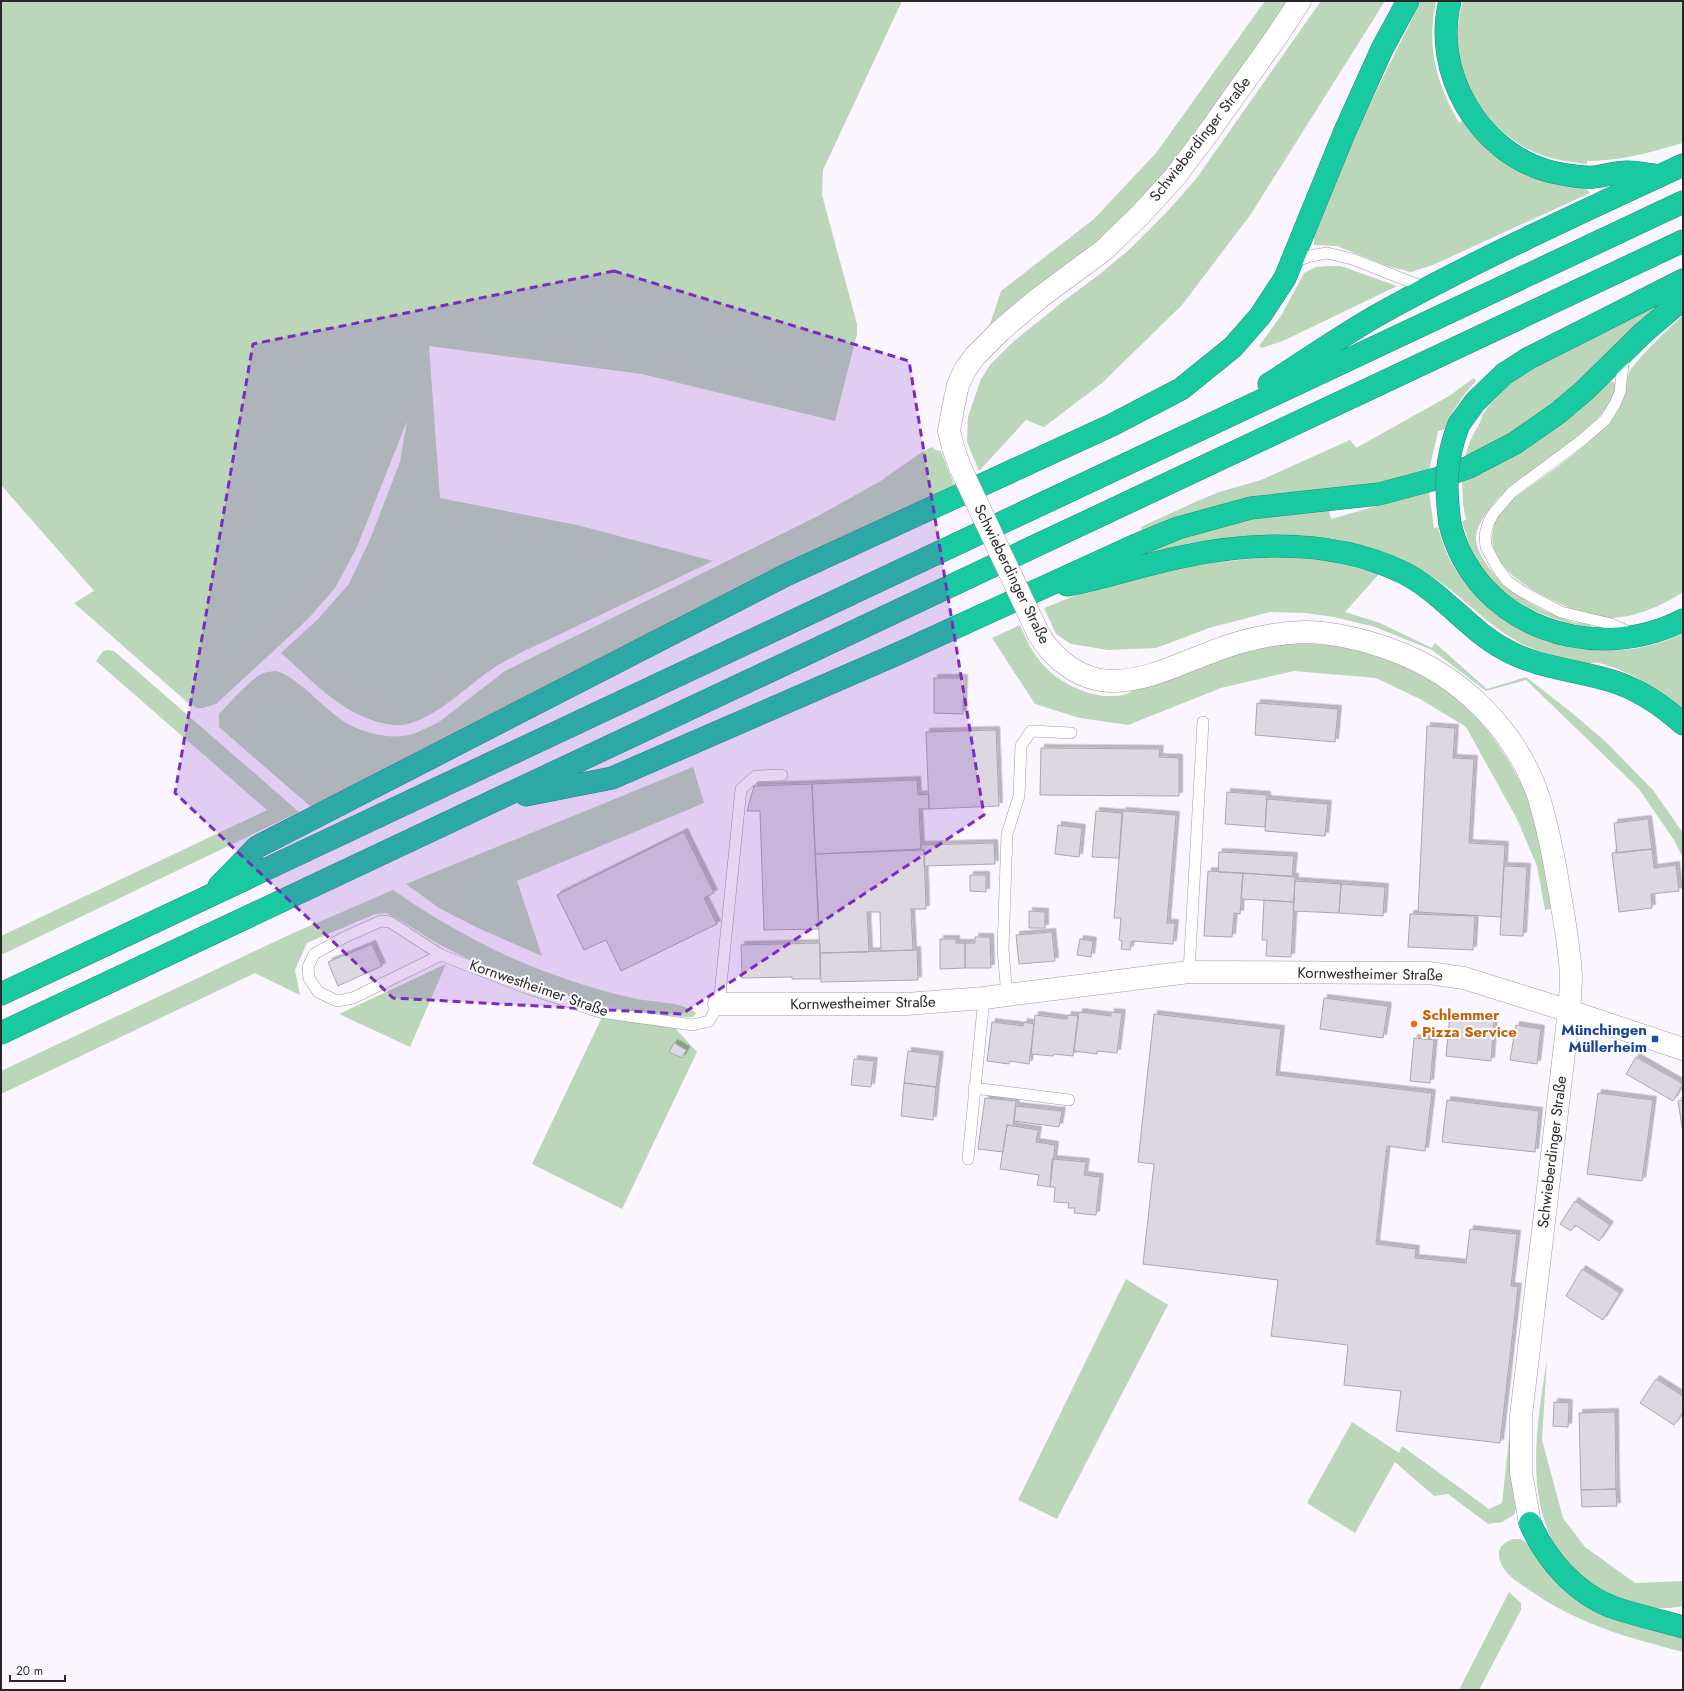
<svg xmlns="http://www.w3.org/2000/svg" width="1684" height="1691" viewBox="0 0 1684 1691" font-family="Jost,sans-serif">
	<defs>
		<filter id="shadow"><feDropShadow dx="3.5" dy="-3.5" stdDeviation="0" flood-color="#0004"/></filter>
	</defs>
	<rect width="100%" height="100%" fill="#fbf5ff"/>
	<path fill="#bbd6b8" d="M1,1H902L823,170L822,195L857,324V334L835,421L642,374L429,346L440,498L577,525L713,561C666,584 618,606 571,629C542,643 511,655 485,674C462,691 424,728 394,725C347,720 315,683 281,653L318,619L349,584L371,537L400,462L407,421L357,547L335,588L308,619L216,704L203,708H197L187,702L74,603L94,591L1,485Z
		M1265,1H1289C1242,69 1194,148 1137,207C1093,252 1039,289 989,327L1001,291L1094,219L1156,153Z
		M1321,1H1385L1251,214L1182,305L1102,383L1044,427L1026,420L979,471L967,442L968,417L981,379L990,365L1014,341L1065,300L1100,274L1131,248L1166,213L1196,179Z
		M1421,1H1436C1426,49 1436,81 1459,123L1462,121C1485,152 1515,174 1553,183C1562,186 1587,185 1590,193L1433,265L1411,272L1387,266L1337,246L1314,245V237L1356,132Z
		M1463,1H1683V143C1651,152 1621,161 1587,161V164C1571,162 1555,160 1539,154C1480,130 1444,63 1463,1Z
		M1326,266H1341L1397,286L1285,340L1262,348L1259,346L1282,314L1304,273L1316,267Z
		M1657,304V308L1576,385L1523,427L1465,457L1470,441L1483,416L1481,417L1490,404L1512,382L1541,364Z
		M1683,315V592C1662,606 1632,619 1606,618C1589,617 1570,608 1554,601C1514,582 1469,551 1506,504C1543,476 1587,450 1616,413C1626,401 1624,387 1629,373C1634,361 1672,326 1683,315Z
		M1474,378L1476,381C1462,396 1452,410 1445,429L1438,431L1429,471L1356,489L1275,496L1274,494L1223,504L1142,531L1141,527L1193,503L1219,492L1261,480L1350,440L1356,448L1449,396Z
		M1608,381L1614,382L1616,387C1601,436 1537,461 1501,495C1496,499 1492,506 1488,511C1483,518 1477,527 1476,536C1475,552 1491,572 1502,582C1522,601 1545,612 1570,621C1577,624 1587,622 1593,627H1589C1547,621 1496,598 1475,558C1469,546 1466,533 1462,521L1466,520L1463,504L1462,480L1505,461V459Z
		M932,447L935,450L941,451L954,485L715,600L413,759L311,807L219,727V714C229,704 252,677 264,673C267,672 273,671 276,671C301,678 325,712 350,725C366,733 385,738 403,736C415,735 428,727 439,722L505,671L818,516L879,482L922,452Z
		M1429,491L1434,528L1438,527C1461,629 1593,680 1683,633V709C1660,690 1629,670 1599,663C1595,662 1591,664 1587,663C1568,660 1547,655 1529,647C1492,631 1467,599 1434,578C1343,520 1250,530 1151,553L1146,551L1166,542L1257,516L1329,510L1331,519Z
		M1277,556L1332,561L1379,574L1345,612L1380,623L1432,648L1435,643L1487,689L1526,677L1572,713L1605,741L1653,790L1683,833V858L1674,840L1639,789L1526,680L1486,691L1432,650L1375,627L1334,617L1305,613L1270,612L1209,628L1156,648L1108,650L1071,644L1056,634L1044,608L1099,586L1185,566Z
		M1020,625C1025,636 1030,648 1037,657C1053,681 1087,698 1116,696C1125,696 1134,690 1143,687C1172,676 1202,661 1232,653C1303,634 1381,644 1441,687C1448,692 1456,697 1462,702C1486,725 1505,752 1520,782C1540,820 1545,866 1554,908L1545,910L1537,866L1517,819L1466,727L1422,700L1376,678L1294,671L1221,688L1128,725L1080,718L1035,704L992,638Z
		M108,650L114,651L299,812L1,955V936L267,810L96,661L103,651Z
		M693,767L704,803L517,881L542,956L478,928L439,908L406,884Z
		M393,890C444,925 497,955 555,975C582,985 609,993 637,999C653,1002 684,1002 696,1013L693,1017H688C605,1013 526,987 452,951C429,940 409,924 386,913L375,914L307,943L295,970L300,995L255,973L1,1094V1071L291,934Z
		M446,964L410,1047L339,1014Z
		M602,1017L674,1027L697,1052L622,1209L532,1164Z
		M1126,1279L1168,1305L1057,1519L1018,1500Z
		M1547,1359L1542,1440L1563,1518L1585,1547L1635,1583L1683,1581V1606C1656,1612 1627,1604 1604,1592C1516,1544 1534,1442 1547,1359Z
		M1511,1420L1513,1488L1516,1509L1514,1515L1502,1522L1488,1524L1448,1494L1434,1496L1395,1462L1355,1533L1307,1503L1352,1422L1399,1453L1402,1446L1489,1509L1502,1503Z
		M1513,1539H1520L1530,1544L1545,1569L1565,1590L1683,1637V1652C1626,1637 1577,1624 1528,1589C1516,1581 1501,1572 1499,1556C1498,1546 1505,1542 1513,1539Z
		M1509,1592L1521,1603V1610L1479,1690H1459Z"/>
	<path fill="#ddd7e1" stroke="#aca6b0" filter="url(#shadow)" d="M934,678H964L963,714L934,713Z
		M1257,703L1338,709L1335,742L1255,735Z
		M1427,726L1455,728L1453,758L1474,759L1469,843L1505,845L1501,917L1418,912Z
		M996,730L999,806L929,809L926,732Z
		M1041,748L1160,749L1159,757L1179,758V796L1040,795Z
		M917,780L918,795L929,794V809H919L921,849L815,854L812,784Z
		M812,784L819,929L764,930L760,811H747L754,786Z
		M1227,792L1267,795L1265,827L1225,824Z
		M1267,799L1328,804L1325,836L1265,831Z
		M1096,811L1122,813L1119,858L1092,857Z
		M1123,811L1176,815L1167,923H1175L1173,944L1131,941L1130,950L1121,949L1122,941L1119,940L1121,918H1114Z
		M1648,819L1652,849L1617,853L1614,823Z
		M1058,825L1082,828L1079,857L1055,854Z
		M684,832L714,893L704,898L717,924L621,971L606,940L584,950L557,895Z
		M994,843L995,864L924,866V850L921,849V845Z
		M1652,849L1654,868L1676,865L1679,891L1651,894L1652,908L1619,912L1612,853Z
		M924,850L926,909H911L913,950L881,951L880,912H867L869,952L820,953L815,854Z
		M1219,852L1294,856L1292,876L1218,872Z
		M1504,866L1527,867L1523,936L1500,935Z
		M1208,871L1243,873L1240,914L1234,913L1232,937L1204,936Z
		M1243,873L1295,877L1294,902L1241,899Z
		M970,875H986V892L970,891Z
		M1295,881L1341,884L1339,913L1293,911Z
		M1341,884L1385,887L1383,916L1339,913Z
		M1264,900L1294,902L1291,957L1266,956L1267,940H1262Z
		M1029,911L1045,912V928H1029Z
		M1410,914L1475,916L1473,950L1408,947Z
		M1052,932L1055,961L1019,964L1016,935Z
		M975,937H990L991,968H965V943H975Z
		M940,939H956V943H965V968L940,969Z
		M1080,939L1093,941L1091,957L1077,955Z
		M820,943V979H792V977L742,978L741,945Z
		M372,944L382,966L338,986L328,962Z
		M917,950L918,980L821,982L820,953Z
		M1324,998L1388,1006L1383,1038L1320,1029Z
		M1079,1012L1111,1016V1012L1122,1013L1117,1053L1097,1051V1054L1074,1051Z
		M1154,1014L1281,1029L1276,1075L1432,1093L1425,1151L1387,1146L1376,1244L1416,1249L1415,1258L1466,1263L1470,1229L1517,1234L1511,1286L1518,1287L1500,1443L1396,1431L1401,1391L1344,1385L1348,1345L1271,1336L1278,1280L1143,1264L1154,1164L1138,1162Z
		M1035,1015L1067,1019L1068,1015L1078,1016L1073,1056L1054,1054L1053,1056L1031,1054Z
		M1450,1015L1494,1021L1491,1061L1446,1056Z
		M992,1022L1023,1026L1024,1022L1034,1024L1029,1064L1010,1061L1009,1064L987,1061Z
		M1516,1025L1541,1029L1537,1064L1510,1060Z
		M1414,1038L1434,1040L1430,1083L1410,1081Z
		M674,1043L686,1050L682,1058L669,1052Z
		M908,1051L940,1055L936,1087L904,1083Z
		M1636,1057L1683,1084L1673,1101L1626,1074Z
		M854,1059L874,1061L871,1087L851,1085Z
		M904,1083L936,1087L933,1120L901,1116Z
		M1598,1093L1653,1100L1642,1181L1587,1174Z
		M985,1098L1016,1101L1013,1126L1007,1125L1003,1152L978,1149Z
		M1447,1100L1539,1111L1535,1152L1442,1142Z
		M1683,1100V1133L1678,1101Z
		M1016,1106L1062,1111L1059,1127L1014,1121Z
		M1007,1125L1038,1130L1036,1142L1055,1145L1050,1187L1037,1185L1039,1175L1000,1169Z
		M1052,1159L1086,1162L1084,1175L1100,1177L1096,1215L1074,1213L1075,1208H1068L1069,1203L1054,1202L1055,1187H1050Z
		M1575,1201L1610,1225L1599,1241L1575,1225L1571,1231L1560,1224Z
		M1582,1269L1620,1293L1603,1320L1566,1296Z
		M1656,1379L1683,1396V1412L1674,1425L1640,1403Z
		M1554,1402L1569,1403L1568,1427L1553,1426Z
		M1615,1412L1616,1489L1581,1490L1579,1413Z
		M1616,1489L1617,1506L1582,1507L1581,1490Z"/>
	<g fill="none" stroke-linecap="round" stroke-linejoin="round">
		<g stroke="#9e99a2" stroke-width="12">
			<path id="lane" d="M1291,263L1310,256L1327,253L1352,259L1426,288
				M1624,356L1620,392L1615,404L1605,420L1582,440L1512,492L1493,514L1488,524L1485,535L1486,547L1497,567L1507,581L1521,591L1561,612L1611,624L1632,633
				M441,955L353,998L337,1001L318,992L309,978L308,967L314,954L345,937L381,921L390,922L441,955L524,987L600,1012L693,1025L709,1021L719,1004L741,789L756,776L782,775
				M1189,972L1203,722
				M1007,996L1003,949L1007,834L1019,796L1021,746L1031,731L1071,733
				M974,1088L1069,1100
				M968,1159L984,998"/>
		</g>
		<g stroke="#9e99a2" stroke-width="23">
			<path id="street" d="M719,1004H907L984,998L1189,972L1429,973L1464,978L1569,1011"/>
		</g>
		<g stroke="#9e99a2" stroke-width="23">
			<path id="secondary" d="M953,447L949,431L953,408L958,385L965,370L975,356L1000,331L1039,298L1104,250L1140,215L1174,178L1208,133L1277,36L1300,1
				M1039,635C1054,660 1082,681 1112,681C1146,681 1177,665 1209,653C1238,641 1273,633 1304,632C1331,632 1366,640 1392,650C1459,674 1516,729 1539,798C1548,828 1554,858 1559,889C1564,917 1569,946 1571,974C1571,986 1570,999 1569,1011L1521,1416V1473L1530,1523
				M1569,1011L1683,1049"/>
		</g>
		<g stroke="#1e9077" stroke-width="23">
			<path id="highway" d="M1450,1C1432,72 1478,151 1548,171C1559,174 1583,178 1594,177C1605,176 1616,172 1627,172C1638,172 1649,175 1660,176
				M1269,384C1305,361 1340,337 1376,316C1476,260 1580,213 1683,165
				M1459,424L1475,402L1504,374L1529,358L1683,280
				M1450,524C1475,626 1594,666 1683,620
				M1067,585C1105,578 1142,565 1181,557C1256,541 1334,539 1404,573C1443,593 1468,630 1506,650C1538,668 1577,670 1612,681C1638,689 1663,706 1683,724
				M526,795L612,778L895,655L1134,546L1178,528L1251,508L1379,494L1439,478L1469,467L1515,443L1558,413L1584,391L1643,333L1683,299
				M219,886L257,847L786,575L1112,425L1181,389L1233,347L1260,316L1285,278L1345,131L1382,49L1408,1
				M1,994L1683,202
				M1,1033L1683,241
				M1530,1523C1546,1559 1574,1592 1612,1607C1635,1615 1659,1620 1683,1627"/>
		</g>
		<use href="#lane" stroke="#fff" stroke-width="11"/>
		<use href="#street" stroke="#fff" stroke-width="22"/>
		<use href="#secondary" stroke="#fff" stroke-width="22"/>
		<use href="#highway" stroke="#18c9a1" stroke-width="22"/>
		<g stroke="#9e99a2" stroke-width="23" stroke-linecap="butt">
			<path id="secondary-bridge" d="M953,447L960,467L1039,635"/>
		</g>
		<g stroke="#1e9077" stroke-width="23" stroke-linecap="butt">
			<path id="highway-bridge" d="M1450,524C1445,486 1445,460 1459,424"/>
		</g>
		<use href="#secondary-bridge" stroke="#fff" stroke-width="22"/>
		<use href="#highway-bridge" stroke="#18c9a1" stroke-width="22"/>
	</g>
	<path fill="#7b2cbf" fill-opacity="0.2" stroke="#7b2cbf" stroke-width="3" stroke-dasharray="8 5" stroke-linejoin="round" d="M614,271L909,361L984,815L682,1014L393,998L175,793L253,344Z"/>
	<circle fill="#e8710a" stroke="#fff" stroke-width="1.5" cx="1414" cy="1024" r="4"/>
	<rect fill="#1a4fb4" stroke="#fff" stroke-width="1.5" x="1651" y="1035" width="8" height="8" rx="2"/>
	<g text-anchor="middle" stroke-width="4" stroke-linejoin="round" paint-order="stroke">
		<g font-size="15" fill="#29262a" stroke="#fff">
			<text transform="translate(1200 139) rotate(-52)" y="5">Schwieberdinger Straße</text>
			<text transform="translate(1012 574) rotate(64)" y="5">Schwieberdinger Straße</text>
			<text transform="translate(1370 974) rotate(1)" y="5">Kornwestheimer Straße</text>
			<text transform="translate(539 988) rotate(19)" y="5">Kornwestheimer Straße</text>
			<text transform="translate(863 1003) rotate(-1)" y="5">Kornwestheimer Straße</text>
			<text transform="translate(1552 1152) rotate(-83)" y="5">Schwieberdinger Straße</text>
		</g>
		<g font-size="15" font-weight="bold" fill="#c56008" stroke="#fff" text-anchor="start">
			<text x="1422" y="1020">Schlemmer<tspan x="1422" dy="17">Pizza Service</tspan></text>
		</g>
		<g font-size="15" font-weight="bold" fill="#164399" stroke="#fff" text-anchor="end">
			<text x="1647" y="1035">Münchingen<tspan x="1647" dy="17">Müllerheim</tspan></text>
		</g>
	</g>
	<rect width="1684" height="1691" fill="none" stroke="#29262a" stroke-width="4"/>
	<path d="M10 1675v6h55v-6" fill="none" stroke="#29262a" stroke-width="2"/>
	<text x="16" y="1675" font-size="12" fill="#29262a" stroke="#ffffff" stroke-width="3" paint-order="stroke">20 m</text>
</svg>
